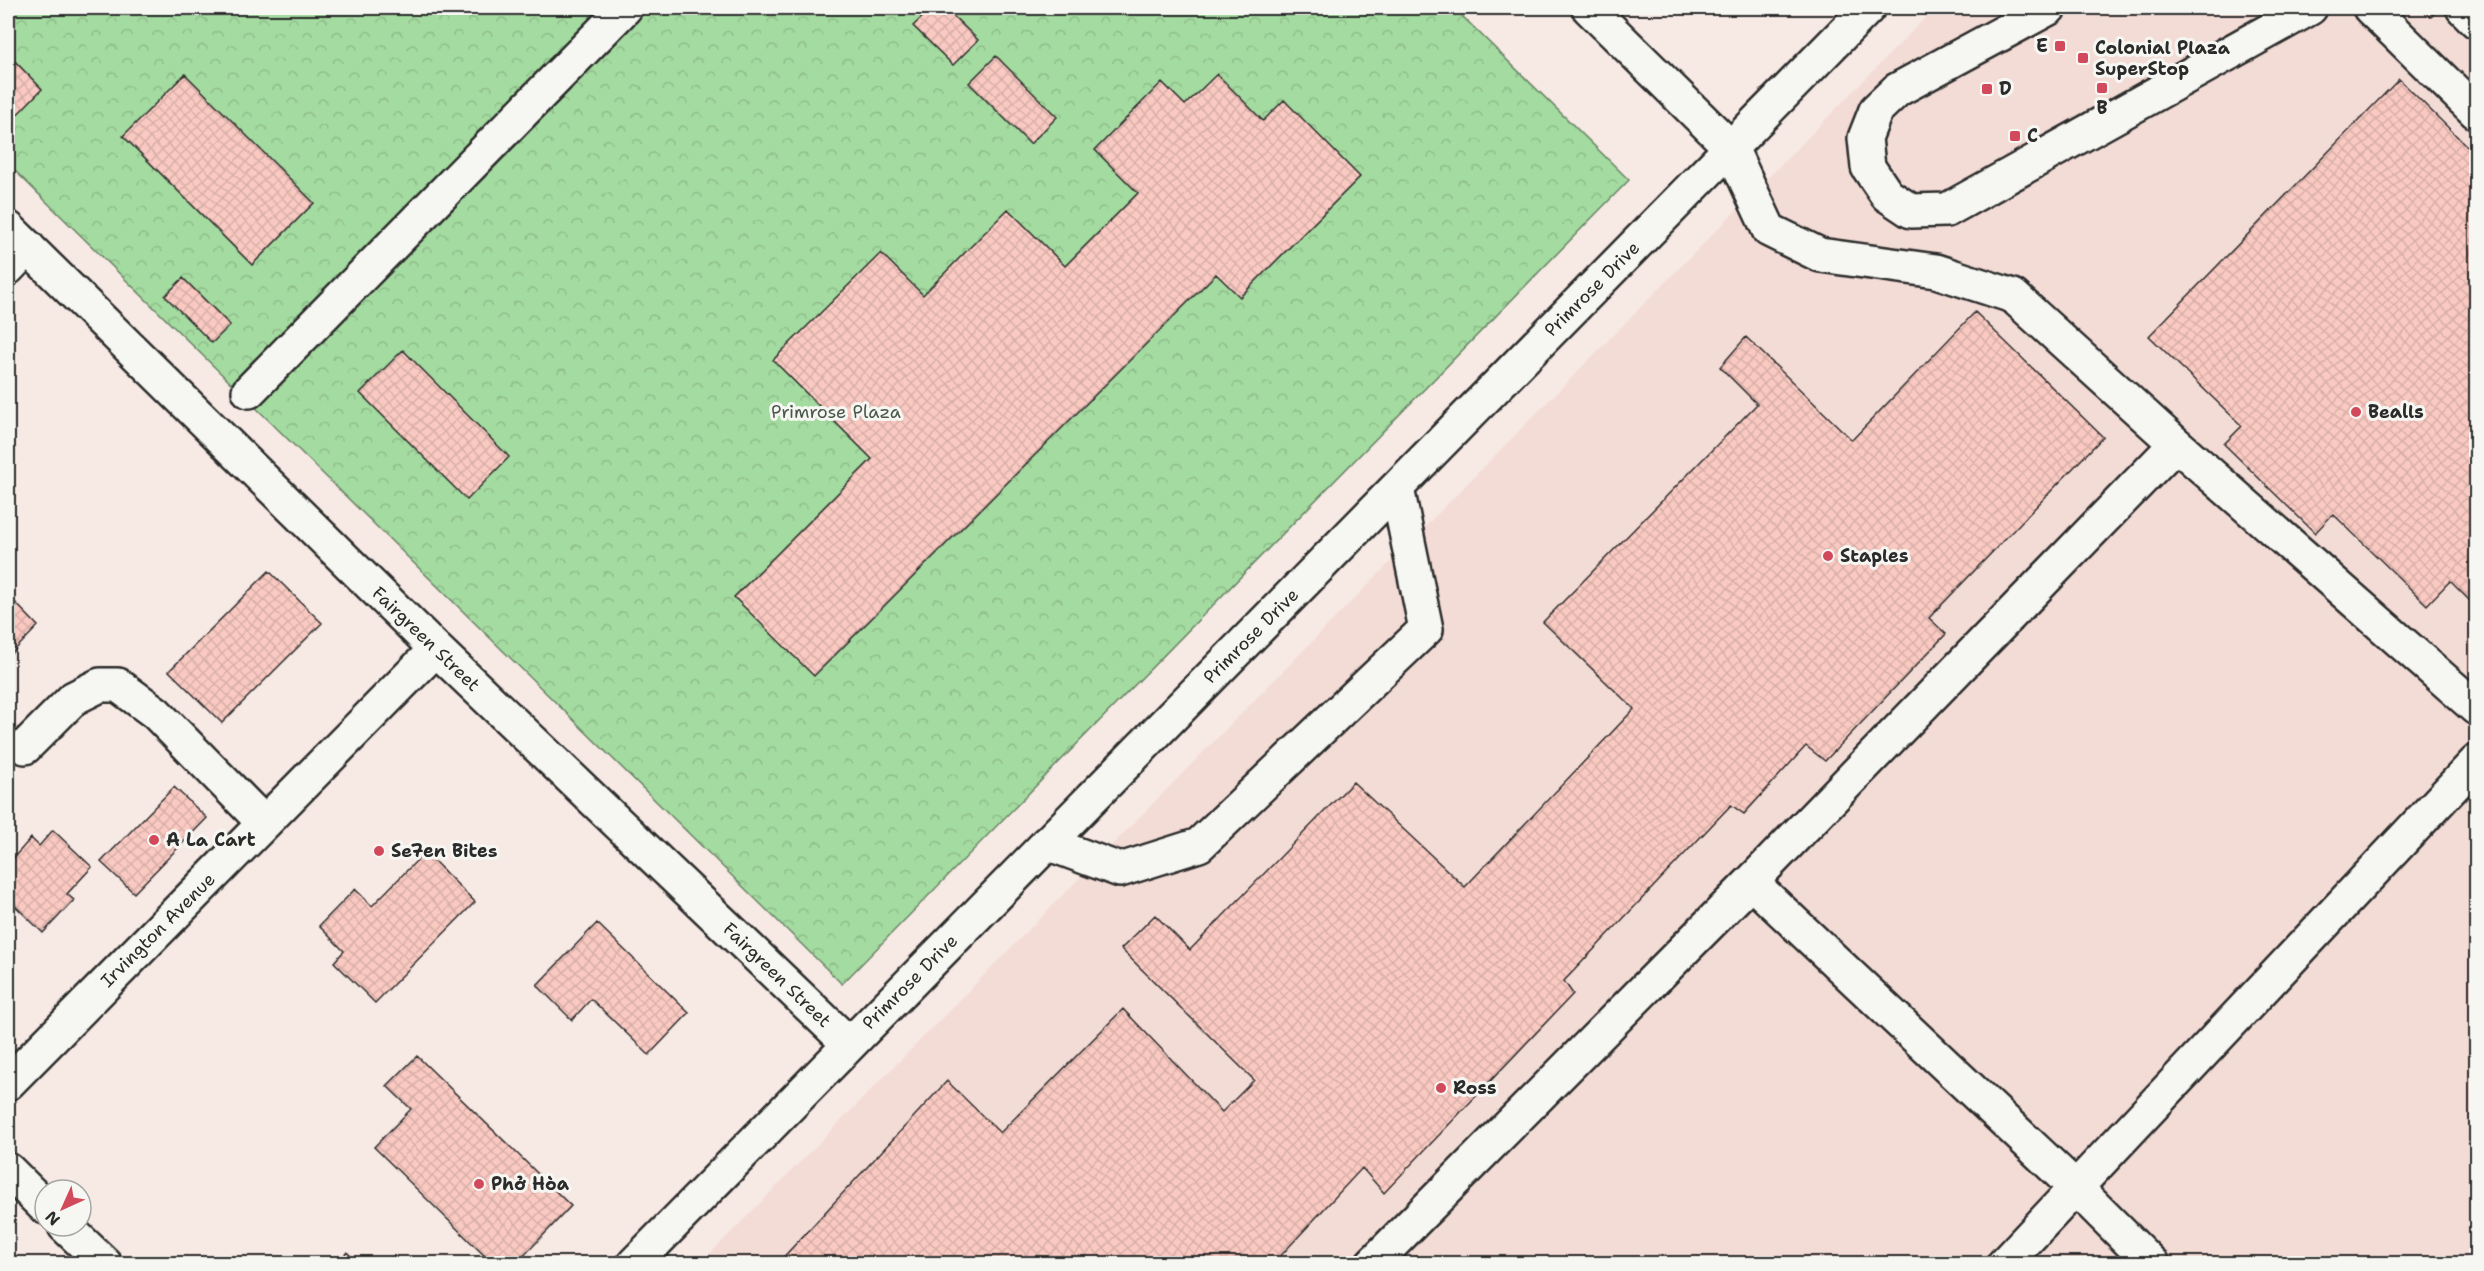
<svg xmlns="http://www.w3.org/2000/svg" width="2484" height="1271" viewBox="0 0 2484 1271" font-family="'Shantell Sans',sans-serif">
	<defs>
		<pattern id="forest-crowns" width="20" height="18" patternUnits="userSpaceOnUse" patternTransform="scale(1.5)"><rect width="20" height="18" fill="#a4dba0"/><path d="M2 6a3 3 0 1 1 6 0M12 15a3 3 0 1 1 6 0" fill="none" stroke="#8dbc8a"/></pattern>
		<pattern id="building-cross-hatch" width="8" height="8" patternUnits="userSpaceOnUse" patternTransform="scale(1.5)"><rect width="8" height="8" fill="#facac2"/><path d="M0 0l8 8M0 8l8-8" fill="none" stroke="#d6aea7"/></pattern>
	</defs>
	<rect width="100%" height="100%" fill="#f7e9e4"/>
	<filter id="ink" filterUnits="userSpaceOnUse"><feTurbulence type="fractalNoise" baseFrequency=".0167" numOctaves="2"/><feDisplacementMap in="SourceGraphic" scale="12" xChannelSelector="R" yChannelSelector="G"/><feConvolveMatrix kernelMatrix="1 2 1 2 8 2 1 2 1" color-interpolation-filters="sRGB"/></filter>
	<g filter="url(#ink)">
		<path fill="#f4dcd6" d="M1935,8H2476V1263L700,1264Z"/>
		<path fill="url(#forest-crowns)" stroke="#688366" stroke-width="1.5" d="M8,8H1454L1629,180L842,984L8,164Z"/>
		<path fill="url(#building-cross-hatch)" stroke="#2b2b2b" stroke-width="1.5" d="M932,8H945L978,40L953,65L913,26Z
			M2421,8H2440L2431,17Z
			M8,54L42,89L8,124Z
			M996,56L1057,117L1030,144L969,83Z
			M185,74L314,203L252,265L123,136Z
			M1217,74L1263,121L1284,100L1360,177L1240,297L1216,274L814,676L734,597L872,459L773,360L881,253L923,295L1008,209L1065,266L1138,193L1095,150L1162,82L1185,105Z
			M2399,79L2476,155V208L2473,212L2476,216V607L2450,581L2427,605L2333,514L2315,533L2224,444L2242,426L2149,336Z
			M183,278L230,325L212,343L165,296Z
			M1975,312L2103,437L1929,618L1946,634L1825,761L1806,746L1744,814L1731,805L1564,981L1573,994L1384,1193L1362,1168L1273,1264H777L947,1081L1000,1133L1123,1009L1222,1112L1254,1080L1121,949L1155,915L1190,950L1353,782L1465,887L1634,709L1543,622L1757,404L1720,367L1746,337L1852,440Z
			M403,350L509,457L467,500L360,393Z
			M269,571L322,623L222,723L169,671Z
			M8,595L38,626L8,657Z
			M174,787L207,818L134,893L101,862Z
			M53,830L92,867L67,894L74,900L43,933L8,899V864L31,838L39,846Z
			M425,852L475,902L375,1003L334,962L344,951L319,926L355,889L372,906Z
			M597,923L689,1013L649,1055L591,999L572,1020L537,985Z
			M417,1056L571,1206L516,1264H493L374,1147L411,1109L387,1086Z
			M347,1252L358,1264H336Z"/>
		<g fill="none" stroke-linecap="round" stroke-linejoin="round">
			<g stroke="#2b2b2b" stroke-width="38">
				<path id="minor" d="M1589,8L1731,148L1769,230L1820,255L1936,271L2013,296L2176,444
					M2049,8L1897,90L1876,110L1865,138L1868,167L1887,195L1911,211L1947,210L2310,8
					M2370,8L2476,112
					M2463,8L2476,21
					M8,228L436,649L849,1044
					M8,268L28,247
					M249,391L625,8
					M25,747L74,698L100,685H118L156,713L264,823
					M1047,843L1120,870L1199,845L1426,629L1397,488
					M8,1083L436,649
					M8,1170L45,1207
					M65,1226L105,1264
					M634,1264L1868,8
					M1372,1264L1751,882
					M2004,1264L2476,762
					M2152,1264L2077,1189L1751,882L2176,444L2476,708"/>
			</g>
			<use href="#minor" stroke="#f6f6f2" stroke-width="33"/>
		</g>
	</g>
	<g fill="#d1495b" stroke="#f6f6f2" stroke-width="2">
		<rect x="2054" y="40" width="12" height="12" rx="3"/>
		<rect x="2077" y="52" width="12" height="12" rx="3"/>
		<rect x="2096" y="82" width="12" height="12" rx="3"/>
		<rect x="1981" y="83" width="12" height="12" rx="3"/>
		<rect x="2009" y="130" width="12" height="12" rx="3"/>
		<circle cx="2356" cy="412" r="6"/>
		<circle cx="1828" cy="556" r="6"/>
		<circle cx="154" cy="840" r="6"/>
		<circle cx="379" cy="851" r="6"/>
		<circle cx="1441" cy="1088" r="6"/>
		<circle cx="479" cy="1184" r="6"/>
	</g>
	<g text-anchor="middle" stroke-width="6" stroke-linejoin="round" paint-order="stroke">
		<g font-size="18" font-weight="bold" fill="#2b2b2b" stroke="#f6f6f2" text-anchor="start">
			<text x="2048" y="52" text-anchor="end">E</text>
			<text x="2095" y="54">Colonial Plaza<tspan x="2095" dy="21">SuperStop</tspan></text>
			<text x="1999" y="95">D</text>
			<text x="2102" y="114" text-anchor="middle">B</text>
			<text x="2027" y="142">C</text>
			<text x="2368" y="418">Bealls</text>
			<text x="1840" y="562">Staples</text>
			<text x="166" y="846">A La Cart</text>
			<text x="391" y="857">Se7en Bites</text>
			<text x="1453" y="1094">Ross</text>
			<text x="491" y="1190">Phở Hòa</text>
		</g>
		<g font-size="18" fill="#2b2b2b" stroke="#f6f6f2">
			<text transform="translate(1592 289) rotate(-45)" y="6">Primrose Drive</text>
			<text transform="translate(1251 636) rotate(-45)" y="6">Primrose Drive</text>
			<text transform="translate(426 639) rotate(44)" y="6">Fairgreen Street</text>
			<text transform="translate(158 930) rotate(-45)" y="6">Irvington Avenue</text>
			<text transform="translate(777 975) rotate(44)" y="6">Fairgreen Street</text>
			<text transform="translate(910 982) rotate(-45)" y="6">Primrose Drive</text>
		</g>
		<g font-size="18" fill="#495748" stroke="#f6f6f2">
			<text x="836" y="418">Primrose Plaza</text>
		</g>
	</g>
	<rect width="2484" height="1271" fill="none" stroke="#f6f6f2" stroke-width="30"/>
	<rect x="15" y="15" width="2454" height="1241" fill="none" stroke="#2b2b2b" stroke-width="2" filter="url(#ink)"/>
	<g transform="translate(63 1208) rotate(225)"><circle r="28" fill="#f6f6f2" stroke="#a5a5a2" stroke-width="1.5"/>
	<path d="M0-4.5L10 22L0 15L-10 22Z" fill="#d1495b"/>
	<text y="-9" font-size="16" font-weight="bold" text-anchor="middle" fill="#2b2b2b">N</text>
	</g>
</svg>
